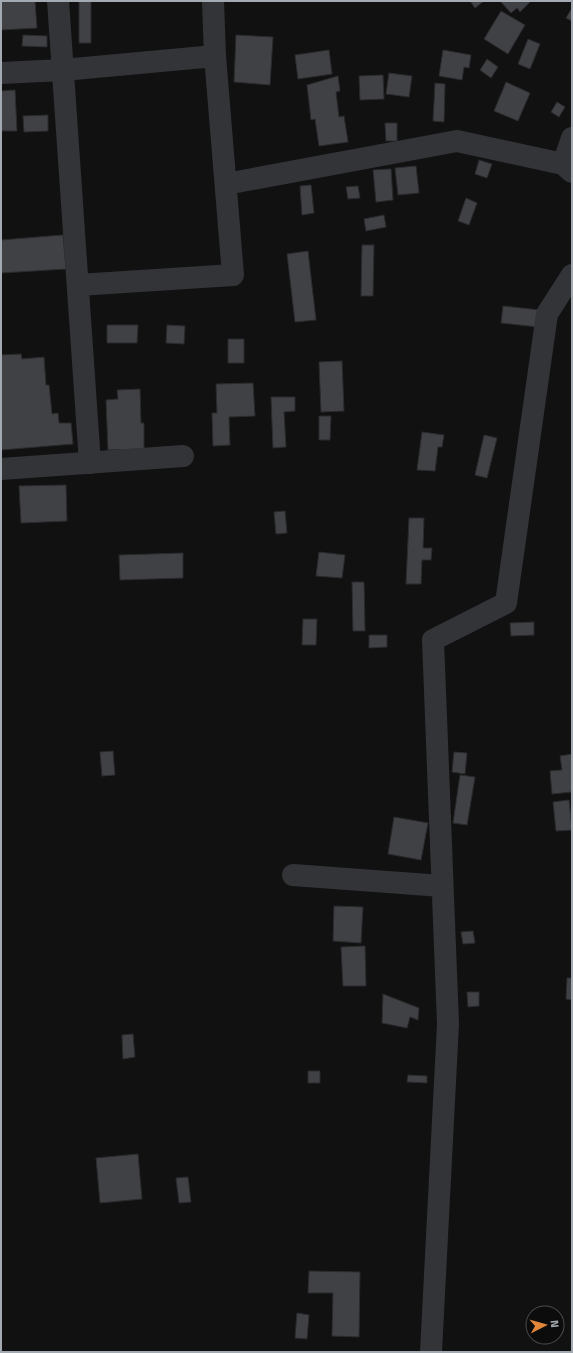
<svg xmlns="http://www.w3.org/2000/svg" width="573" height="1353" viewBox="0 0 573 1353" font-family="'Titillium Web',sans-serif">
	<rect width="100%" height="100%" fill="#111112"/>
	<path fill="#404145" stroke="#2b2b2e" d="M1,1H35L37,28L1,30Z
		M79,1H91V43H79Z
		M470,1H484L475,8Z
		M500,1H531L520,12L517,8L511,13Z
		M572,8V21L566,18Z
		M501,11L525,25L508,54L484,39Z
		M23,35L47,36V47L22,46Z
		M236,35L273,37L270,85L234,82Z
		M528,39L540,44L530,69L518,64Z
		M329,50L332,74L298,79L295,55Z
		M443,50L471,55L469,68L464,67L462,80L439,76Z
		M487,59L498,67L491,78L480,70Z
		M389,73L412,76L409,97L386,94Z
		M383,75L384,99L360,100L359,76Z
		M338,76L340,91L336,92L339,117L344,116L348,142L319,146L315,119L311,120L307,85Z
		M506,82L530,93L518,121L494,111Z
		M435,83L445,84L444,122L433,121Z
		M15,90L17,131H1V91Z
		M557,102L565,107L559,117L551,112Z
		M48,115V131L24,132L23,116Z
		M385,123H397V141H386Z
		M479,160L492,164L487,178L475,174Z
		M416,166L419,193L398,195L395,168Z
		M391,169L393,200L376,202L373,170Z
		M311,185L314,213L302,215L300,186Z
		M358,186L360,198L348,199L346,187Z
		M466,198L477,203L469,225L458,221Z
		M384,215L386,227L366,231L364,219Z
		M63,235L66,269L1,273V240Z
		M362,245H374L373,296H361Z
		M308,251L316,320L295,322L287,254Z
		M503,306L540,310L538,327L501,323Z
		M107,325H138L137,343H107Z
		M167,325L185,326L184,344L166,343Z
		M228,339H244V363H228Z
		M21,354L22,359L44,357L46,385H49L52,414L58,413L59,423H71L73,444L1,450V355Z
		M342,361L344,411L321,412L319,362Z
		M253,383L255,416L229,417L230,445L213,446L212,413H217L216,384Z
		M140,389L141,423H144V449L108,450L106,400L118,399L117,390Z
		M271,397H295V411L284,412L286,447L273,448Z
		M319,416H331L330,440H319Z
		M422,432L444,435L442,447H438L435,471L417,470Z
		M484,435L497,438L487,478L475,475Z
		M66,485L67,521L21,523L19,486Z
		M285,511L287,533L276,534L274,512Z
		M409,518H424L423,548H432L431,560H422L421,584H406Z
		M319,552L345,555L342,578L316,576Z
		M183,553V578L120,580L119,555Z
		M352,582H364L365,631H353Z
		M303,619H317L316,645H302Z
		M534,622V635L511,636L510,623Z
		M369,635H387V647L369,648Z
		M113,751L115,775L102,776L100,752Z
		M454,752L467,753L465,774L452,772Z
		M572,754V792L552,794L550,771L562,770L560,756Z
		M460,775L475,777L467,825L453,823Z
		M569,800L572,830L556,831L553,802Z
		M394,817L428,823L421,860L388,854Z
		M334,906L363,907L361,943L333,941Z
		M473,931L475,943L463,944L461,932Z
		M365,946L366,986H343L341,947Z
		M567,978H572V1000L566,999Z
		M467,992H479V1006L468,1007Z
		M383,994L419,1008L418,1020L410,1017L407,1028L382,1023Z
		M133,1034L135,1057L123,1059L122,1035Z
		M308,1071H320V1083H308Z
		M408,1075L427,1076V1083L407,1082Z
		M138,1154L142,1199L100,1203L96,1158Z
		M188,1177L191,1202L179,1203L176,1178Z
		M309,1271L360,1272L359,1337L332,1336L333,1293H308Z
		M297,1313L309,1315L307,1339L295,1338Z"/>
	<g fill="none" stroke-linecap="round" stroke-linejoin="round">
		<path stroke="#323437" stroke-width="22" d="M58,1L90,463
			M1,73L63,70L215,56
			M563,164L572,138
			M226,184L457,141L563,164L572,172
			M78,285L233,275L215,56L213,1
			M1,469L183,456
			M293,875L442,886
			M431,1352L448,1024L433,640L506,603L547,314L572,275"/>
	</g>
	<rect width="573" height="1353" fill="none" stroke="#a3aab2" stroke-width="4"/>
	<g transform="translate(545 1325) rotate(84)"><circle r="19" fill="#0c0c0d" stroke="#484b4f"/>
	<path d="M0-3L7 15L0 10L-7 15Z" fill="#e28739"/>
	<text y="-6" font-size="11" font-weight="bold" text-anchor="middle" fill="#a3aab2">N</text>
	</g>
</svg>
